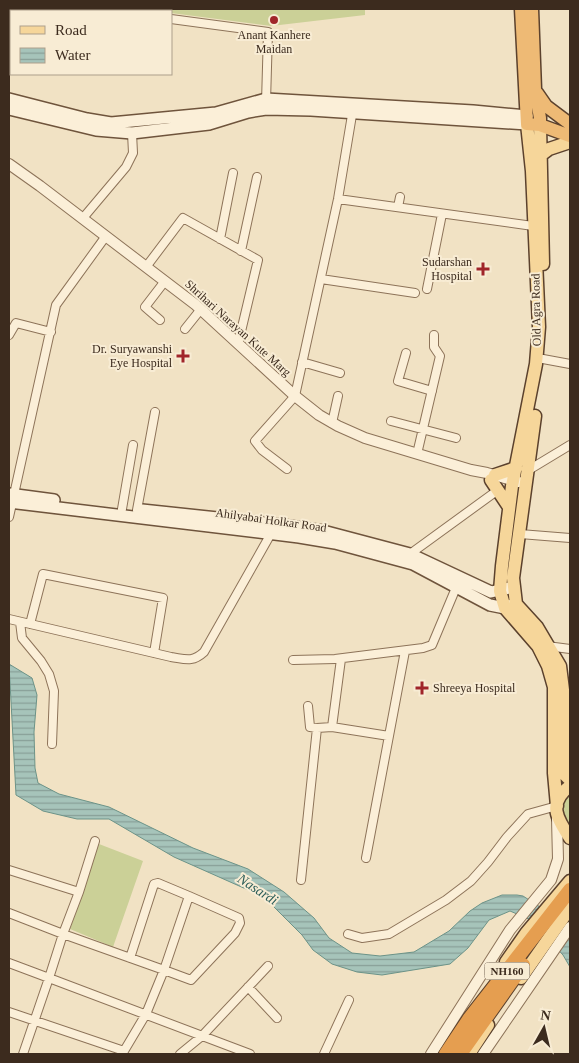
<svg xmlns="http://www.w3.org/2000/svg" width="579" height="1063" viewBox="0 0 579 1063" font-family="Georgia,serif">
	<defs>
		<pattern id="water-rules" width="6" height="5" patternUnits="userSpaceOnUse" patternTransform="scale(1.25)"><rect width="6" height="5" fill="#a6c4ba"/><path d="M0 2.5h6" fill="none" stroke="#889f97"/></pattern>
	</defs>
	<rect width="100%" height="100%" fill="#f1e2c4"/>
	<path fill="#cbd097" d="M139,9H365V15L271,26L171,13V11Z
		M570,792V830C561,815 559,806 570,792Z
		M99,844L143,861L113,947L70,929Z"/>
	<path fill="url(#water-rules)" stroke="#6c9388" d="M9,664L32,678L37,695L34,732L35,768L38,783L59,794L109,807L193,848L248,869L284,892L314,918L329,938L352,953L380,956L414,952L449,931L470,911L482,903L502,895H517L523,896L540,907L558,923L570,938V967L563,955L531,920L510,911L489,920L468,948L450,964L382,975L357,972L332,964L313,950L302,935L264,897L174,857L109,819H77L43,811L16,795Z"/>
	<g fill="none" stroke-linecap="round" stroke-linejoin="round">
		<g stroke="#8d7359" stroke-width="10">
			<path id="minor" d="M15,9L22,11
				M171,19L268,32L266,102
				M338,199L533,226
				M398,207L400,197
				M83,218L126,167L133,153L132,133
				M220,239L233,173
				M241,251L257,177
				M146,267L183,218L258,260L238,344
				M321,279L415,293
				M427,289L442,214
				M160,320L145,307L165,281
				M185,329L201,309
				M9,335L16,323L51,332
				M406,353L398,381L432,391
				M543,359L570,364
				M302,362L340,373
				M391,421L456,438
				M332,423L338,396
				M417,454L440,356L434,347V335
				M287,469L262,450L255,441L295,396L338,199L353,109
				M527,471L570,445
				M122,509L133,445
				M137,510L155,412
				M9,517L56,305L106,236
				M520,534L570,538
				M410,554L498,490
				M9,619L171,657C185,659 192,663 204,652L273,530
				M20,622L22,638L41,661L49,674L54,691L52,744
				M30,624L43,574L163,598L154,653
				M547,646L570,649
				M293,660L335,659L423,648L432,645L458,583
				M308,706L310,727L317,728
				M332,727L389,736
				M366,858L405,651
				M9,870L79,892
				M301,880L317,728L332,727L341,659
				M9,913L63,934L79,892L95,841
				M348,934L362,938L389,934L446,900L471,881L488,862L507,837L528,814L557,806
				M9,963L49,978L63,934L164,970L189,896L158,883L154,884L130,958
				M248,987L277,1018
				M9,1012L124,1051L146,1014L164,970L191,980L235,933L240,923L239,918L189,896
				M23,1054L49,978L250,1054
				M180,1054L202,1036L268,966
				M324,1054L349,1000"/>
		</g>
		<g stroke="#8d7359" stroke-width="12">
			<path id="tertiary" d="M9,164L40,186L196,305L295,396L319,415L338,426L365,438L471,470L487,473L519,482
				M431,1054L510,930L551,880L558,859L557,819
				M483,1054L570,927"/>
		</g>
		<g stroke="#6f543c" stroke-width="14">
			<path id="secondary" d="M9,99L87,119L111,123L216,113L266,99L473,111L527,116
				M9,109L96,130L132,133L209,124L248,112L266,109L311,110L527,124
				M9,494L54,500
				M9,502L299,537L335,543L413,564L490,605L505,608L512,605
				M142,510L275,524L323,531L410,554L491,592L514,587"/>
		</g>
		<g stroke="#5b412d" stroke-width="15">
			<path id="primary" d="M527,124L532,171L539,327L536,364L512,486L502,566L500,591L505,608L538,646L548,666L554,687V773L557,806
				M540,125L543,264
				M541,155L549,149L570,142
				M535,416L513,578L516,604L537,627L560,666L563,690V766L565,775L570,780
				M495,475L516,468
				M491,480L509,507
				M570,786C547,803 557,819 570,838
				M506,962L527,932L570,881
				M521,978L570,908
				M469,1054L488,1025"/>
		</g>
		<g stroke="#5b412d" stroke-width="15">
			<path id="trunk" d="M521,9L527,124L540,125L570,136
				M532,9L535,89L540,118V125
				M537,93L546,106L570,124"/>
		</g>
		<g stroke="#5b412d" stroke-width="16">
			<path id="motorway" d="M446,1054L470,1018L570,890
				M460,1054L523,965"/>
		</g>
		<use href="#minor" stroke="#fbefd8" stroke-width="8"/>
		<use href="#tertiary" stroke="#fbefd8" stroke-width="10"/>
		<use href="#secondary" stroke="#fbefd8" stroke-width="11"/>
		<use href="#primary" stroke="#f6d69a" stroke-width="12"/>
		<use href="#trunk" stroke="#eeba75" stroke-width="12"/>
		<use href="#motorway" stroke="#e59e50" stroke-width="14"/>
	</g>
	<g fill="#a0252a" stroke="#f8ecd4" stroke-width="2">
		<circle cx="274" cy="20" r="5"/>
		<path d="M480.5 261.5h5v5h5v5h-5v5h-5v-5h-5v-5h5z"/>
		<path d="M180.5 348.5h5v5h5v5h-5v5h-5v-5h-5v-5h5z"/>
		<path d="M419.5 680.5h5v5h5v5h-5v5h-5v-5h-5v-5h5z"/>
	</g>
	<g text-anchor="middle" stroke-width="4" stroke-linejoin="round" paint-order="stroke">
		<rect fill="#f8ecd4" stroke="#746555" stroke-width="1" x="484.5" y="962.5" width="45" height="17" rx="4"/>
		<g font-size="11" font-weight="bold" fill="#3c2b1e">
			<text x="507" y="975">NH160</text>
		</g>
		<g font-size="12" fill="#3c2b1e" stroke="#f8ecd4" text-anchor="end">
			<text x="274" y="39" text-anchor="middle">Anant Kanhere<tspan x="274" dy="14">Maidan</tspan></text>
			<text x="472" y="266">Sudarshan<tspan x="472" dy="14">Hospital</tspan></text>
			<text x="172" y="353">Dr. Suryawanshi<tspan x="172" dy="14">Eye Hospital</tspan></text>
			<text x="433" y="692" text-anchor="start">Shreeya Hospital</text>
		</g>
		<g font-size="12" fill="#3c2b1e" stroke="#f8ecd4">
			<text transform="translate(536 310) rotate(-91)" y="4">Old Agra Road</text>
			<text transform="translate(238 328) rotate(42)" y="4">Shrihari Narayan Kute Marg</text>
			<text transform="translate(271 520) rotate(8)" y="4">Ahilyabai Holkar Road</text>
		</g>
		<g font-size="14" font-style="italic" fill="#2c5d58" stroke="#f8ecd4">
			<text transform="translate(258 889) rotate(33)" y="5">Nasardi</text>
		</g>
	</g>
	<rect width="579" height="1063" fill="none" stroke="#3c2b1e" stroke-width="20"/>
	<rect x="10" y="10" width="162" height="65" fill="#f8ecd4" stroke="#ad9f8b"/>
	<rect x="20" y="26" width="25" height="8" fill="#f6d69a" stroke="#ad9f8b"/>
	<text x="55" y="35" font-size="15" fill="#3c2b1e">Road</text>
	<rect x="20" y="48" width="25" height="15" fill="url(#water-rules)" stroke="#ad9f8b"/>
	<text x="55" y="60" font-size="15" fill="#3c2b1e">Water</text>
	<g transform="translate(544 1028) rotate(8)" stroke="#f8ecd4" stroke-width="4" paint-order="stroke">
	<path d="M0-4L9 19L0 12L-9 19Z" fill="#3c2b1e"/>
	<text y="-8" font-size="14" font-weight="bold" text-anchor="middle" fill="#3c2b1e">N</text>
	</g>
</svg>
